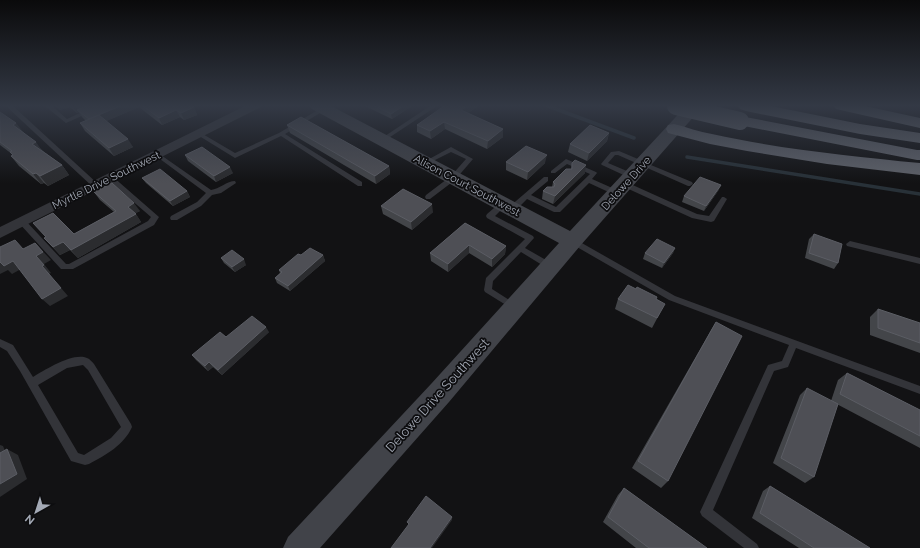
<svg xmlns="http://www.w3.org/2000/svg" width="920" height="548" viewBox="0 0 920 548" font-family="Raleway,sans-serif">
	<rect width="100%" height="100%" fill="#121214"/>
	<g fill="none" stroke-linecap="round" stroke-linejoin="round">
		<path stroke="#283138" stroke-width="3.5" d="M548,106L634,138
			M687,157L920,194"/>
		<path fill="#333439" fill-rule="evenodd" d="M6,106H13L98,184V188H94Z
			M45,106H52L67,119L95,106H104L66,123Z
			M430,106H437L384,141H380L379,140Z
			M323,107L325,108V110L285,134L362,182V186H358L281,136L235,158L196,134L197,133H201L235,153L279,133Z
			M451,147L473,159L455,180L430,199H426L425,197L426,195L451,176L466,159L451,152L427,164H423L422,163Z
			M619,151L645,162L646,163L692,182L693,184L690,186H688L618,155H615L608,163L634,174V178H630L602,165L601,164L611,152Z
			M158,153L211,190C219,189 227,181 235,181L236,183L221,193L212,195L201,206L177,220H171L170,218L171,216L197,202L206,193L156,156L155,155Z
			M566,159L596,172L597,173L592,179L619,191L620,193L619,195H615L589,183L560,212H554L527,199L515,211H509L508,209L509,207L544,177H548V181L531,195L556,207L590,174L567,164L555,173H551V171Z
			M108,176H112L159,217L154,225L73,269H61L18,222L19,220H25L66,264H69L148,221L151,217L108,180Z
			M622,182H626L697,214L709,216L722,197H724L727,199L714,221L711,222L692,218L622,186Z
			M501,202H503L507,204L495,216L533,236L534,238L525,248L553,264L554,266L553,268H547L521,252L493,281L492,289L517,305L518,307L517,309L514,310L485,292L484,290L486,278L525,239L487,218L486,216L487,214Z
			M573,238L675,296L920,386V394L796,348L788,367L774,371L713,510L757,544L759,548H744L702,516L700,512L768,365L782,361L789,345L669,300L570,243L569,241L570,239Z
			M850,241L920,258V264L847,246L846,244Z
			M0,339L13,345L33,377C45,370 73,352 87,358C90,359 92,362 94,364L131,424L132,427C124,445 106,455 89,464L85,465L71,461L20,371L7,351L0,347ZM83,365L88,370L121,427L111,438L84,455L78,453L38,385L67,368Z"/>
		<path fill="#333439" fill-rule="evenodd" d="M245,106H261L259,108L0,238V227Z"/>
		<path fill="#414349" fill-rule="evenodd" d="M310,106H331L570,231L686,106H703L580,246L449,402L320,548H283L288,537L431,384L559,243L312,109Z"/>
		<path fill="#5f626a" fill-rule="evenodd" d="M738,106H771L860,124L920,133V143L860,134L746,111L740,109Z
			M834,106H865L920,118V128L836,109Z
			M740,116L917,150H920V160H917L734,124L732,121L734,118Z
			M674,124C687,127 699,132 712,134C780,149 851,156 920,163V175L827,164L747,151L710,144L668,133L666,129L668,125Z"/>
		<path stroke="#5f626a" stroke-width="18" d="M676,106L740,121"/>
	</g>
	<path fill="#434549" d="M56,106H193L194,107L197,115L184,120L180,117L162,125L139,107L106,121L133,147L114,156L85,131L80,123L86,121L82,117L79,112L77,113L70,107L60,110Z
		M365,106H412L392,119Z
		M478,106L468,113L503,129V137L487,149L445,129L431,139L417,132V125Z
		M0,112L24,133L43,151L62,165L69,175L48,186L44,183L41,184L19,166L11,156L13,155L12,154L0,145Z
		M287,125L389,166L390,174L376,184L290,133Z
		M609,133L607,141L587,161L568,152L570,144Z
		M185,155L233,173L216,182L188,161Z
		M506,162L545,163L527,180L506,170Z
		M572,163L585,173L553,204L542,199L543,191L552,187L553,182L571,169Z
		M142,178L187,191L190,197L173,206L146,183Z
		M721,185L718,191L704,211L682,202L684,196Z
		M94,192L140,211L135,213L141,222L78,258L70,250L60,255L44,238L74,234L114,212L100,200Z
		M381,206L433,212L412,230L383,214Z
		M465,223L506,246L505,254L492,267L469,253L448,272L431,261L430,253Z
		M814,234L838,263L834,269L805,258L809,239Z
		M675,248L673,253L662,268L643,259L645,253Z
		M301,255H323L325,261L290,291L277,283L275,278L280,273L279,270Z
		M221,258L246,265L235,272L224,263Z
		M618,299H656L660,313L652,328L615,309Z
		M878,309L920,323V353L870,335V317Z
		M716,322L668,481L661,488L632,468L710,332Z
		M269,332L222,375L213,367L208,371L196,360L192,355L226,337Z
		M847,373L920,410V448L831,401L838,380Z
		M807,388L814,477L805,483L773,463L800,395Z
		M770,486L870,548H799L752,518L763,491Z
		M624,488L707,548H636L603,522L618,495Z"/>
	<path fill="#2b2c2f" d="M58,106H69L70,107L60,110Z
		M72,106H91L77,110L79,112L77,113Z
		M120,106H138L139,107L93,127L89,119Z
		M403,106H412L392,119L391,114Z
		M467,106H478L461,118V110Z
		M194,107L197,115L184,120L181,113Z
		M176,110L180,117L162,125L159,118Z
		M444,122L445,129L431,139L430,131Z
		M16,123L24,133L13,125Z
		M503,129V137L487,149L488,141Z
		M609,133L607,141L587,161L589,153Z
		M128,139L133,147L114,156L109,148Z
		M36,142L43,152L32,144Z
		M547,155L545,163L527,180L528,172Z
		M62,165L69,175L48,186L40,176Z
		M586,165L585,173L553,204L555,196Z
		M389,166L390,174L376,184L375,176Z
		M230,167L233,173L216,182L214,176Z
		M36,173L44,183L41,184L33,174Z
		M721,185L718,191L704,211L706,206Z
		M187,191L190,197L173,206L170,201Z
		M134,203L140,211L133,215L128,207Z
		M432,204L433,212L412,230L411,222Z
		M136,214L141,222L78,258L71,250Z
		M63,242L70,250L60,255L53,247Z
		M35,243L51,260L44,264L51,273L49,274L68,296L50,306L42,299V266L36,256Z
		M469,245V253L448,272V264Z
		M506,246L505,254L492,267V259Z
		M675,248L673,253L662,268L664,263Z
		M323,255L325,261L290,291L288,286Z
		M244,259L246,265L235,272L232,267Z
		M13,261L21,269L12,274L8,270L0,274V262Z
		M266,327L269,332L222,375L218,370Z
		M209,362L213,367L208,371L205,366Z
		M0,445L3,446L9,460L0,456Z
		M7,449L18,455L27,479L0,497V484Z
		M452,517V520L432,548H430Z"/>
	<path fill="#4e4f55" stroke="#5b5d64" d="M86,106H120L89,119L77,110Z
		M143,106H193L194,107L181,113L176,110L159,118Z
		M375,106H403L391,114Z
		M444,106H467L461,110L503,129L488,141L444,122L430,131L417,125Z
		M0,112L16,123L13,125L36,142L32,144L62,165L40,176L36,173L33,174L11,156L13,155L10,152L12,151L0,142Z
		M99,115L128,139L109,148L80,123Z
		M301,117L389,166L375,176L287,125Z
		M590,125L609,133L589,153L570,144Z
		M526,146L547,155L528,172L506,162Z
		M202,147L230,167L214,176L185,155Z
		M575,160L586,165L555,196L543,191L547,187H554L555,184L553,182L566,169H572V163Z
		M160,169L187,191L170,201L142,178Z
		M700,177L721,185L706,206L684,196Z
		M112,183L134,203L128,207L136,214L71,250L63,242L53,247L44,238L46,237L33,223L53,213L74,234L116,211L94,192Z
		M403,189L432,204L411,222L381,206Z
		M465,223L506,246L492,259L469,245L448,264L430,253Z
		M814,234L842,244L838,263L809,253Z
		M657,239L675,248L664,263L645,253Z
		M15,240L23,249L35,243L43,252L36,256L44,265L42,266L61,288L42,299L13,261L4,266L0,262V247Z
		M310,248L323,255L288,286L275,278L282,272L279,270L298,254L301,255Z
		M232,250L244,259L232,267L221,258Z
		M628,285L636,289L637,287L657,297L656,299L665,304L657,318L618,299Z
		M878,309L920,323V343L878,328Z
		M252,316L266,327L218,370L209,362L205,366L192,355L220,332L226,337Z
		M716,322L742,336L668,481L638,461Z
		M847,373L920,410V436L840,394Z
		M807,388L838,404L814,477L781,458Z
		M7,449L17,474L0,484V453Z
		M770,486L870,548H814L760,513Z
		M624,488L707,548H649L608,517Z
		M426,496L452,517L430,548H391L409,524L407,522Z"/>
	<linearGradient id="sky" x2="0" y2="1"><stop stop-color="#0a0a0b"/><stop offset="0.58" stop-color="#333945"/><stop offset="1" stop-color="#333945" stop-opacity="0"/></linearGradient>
	<rect width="920" height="183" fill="url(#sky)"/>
	<g text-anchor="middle" stroke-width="3.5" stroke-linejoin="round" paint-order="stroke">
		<g font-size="11" fill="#a3a9b5" stroke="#0d0d0f">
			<text transform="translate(106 180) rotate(-26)" y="4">Myrtle Drive Southwest</text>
			<text transform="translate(626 183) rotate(-48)" y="4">Delowe Drive</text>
			<text transform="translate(467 185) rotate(28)" y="4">Alison Court Southwest</text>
		</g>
		<g font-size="13" fill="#a3a9b5" stroke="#0d0d0f">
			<text transform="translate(437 395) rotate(-48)" y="5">Delowe Drive Southwest</text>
		</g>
	</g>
	<g transform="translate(36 512) rotate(219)" stroke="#0d0d0f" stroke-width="3" paint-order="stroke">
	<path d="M0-3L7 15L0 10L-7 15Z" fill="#a3a9b5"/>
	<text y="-6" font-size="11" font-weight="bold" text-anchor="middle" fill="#a3a9b5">N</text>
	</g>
</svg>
